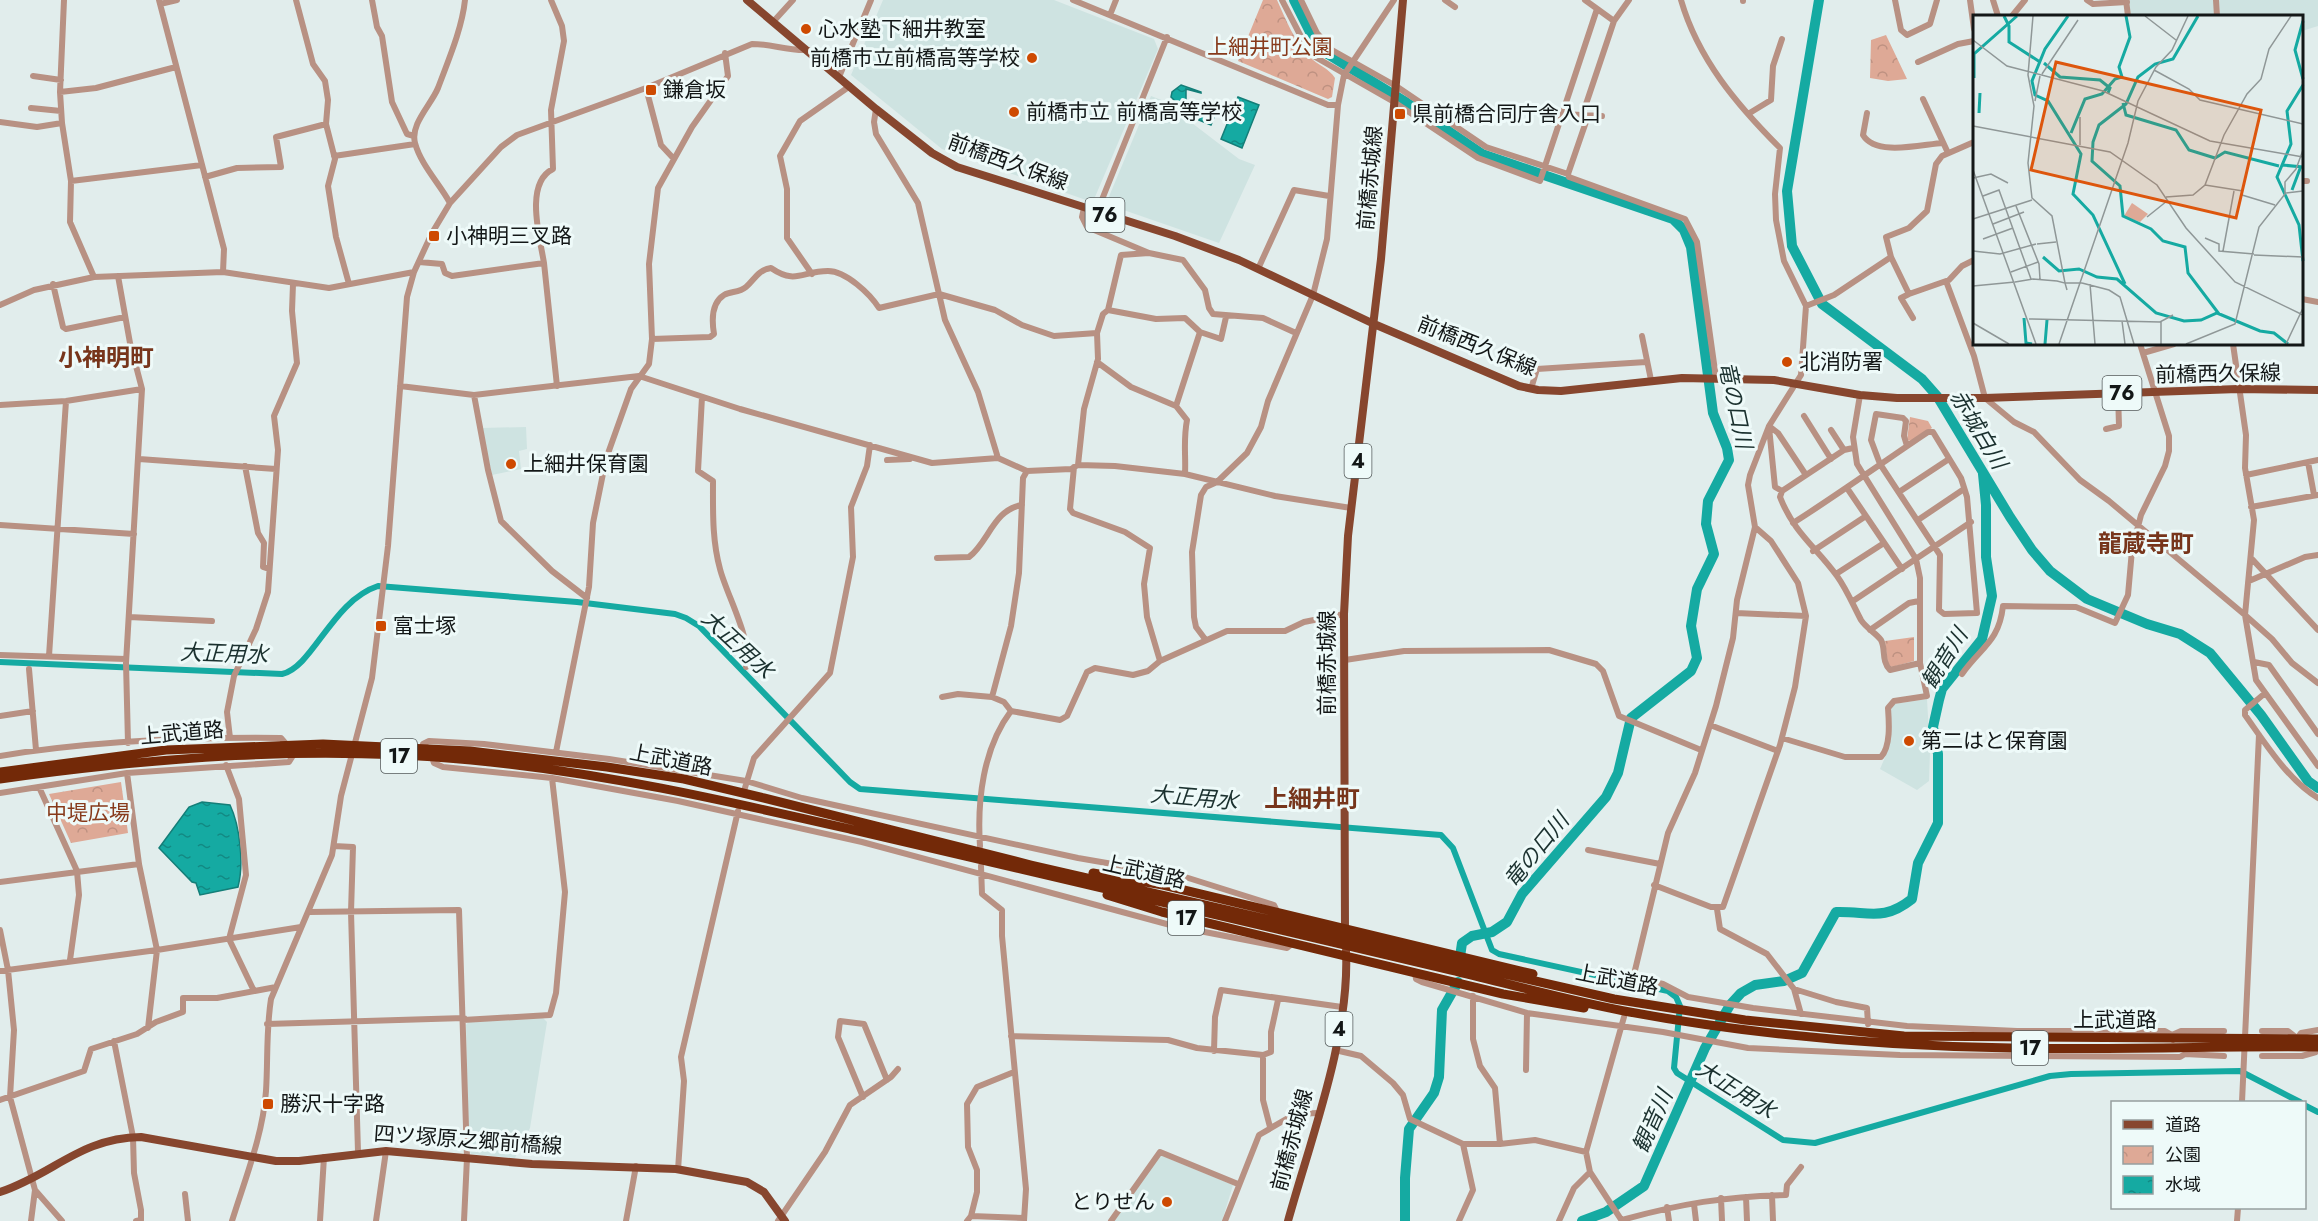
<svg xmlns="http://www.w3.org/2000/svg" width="2318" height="1221" viewBox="0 0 2318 1221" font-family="Jost,'Noto Sans JP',sans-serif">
	<defs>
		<pattern id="park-crowns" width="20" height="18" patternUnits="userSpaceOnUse" patternTransform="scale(1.5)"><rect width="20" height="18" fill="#dea996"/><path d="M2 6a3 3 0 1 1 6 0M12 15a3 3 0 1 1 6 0" fill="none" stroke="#be9181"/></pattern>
		<pattern id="water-ripples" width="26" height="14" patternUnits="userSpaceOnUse" patternTransform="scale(1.5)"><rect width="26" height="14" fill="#15aaa2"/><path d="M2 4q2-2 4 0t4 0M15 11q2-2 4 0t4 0" fill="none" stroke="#128983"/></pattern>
	</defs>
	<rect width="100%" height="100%" fill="#e1edec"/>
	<path fill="#cee3e1" d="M883,0H1054L1154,39L1158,49L1095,197L1086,200L942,149L851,75Z
		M2128,0H2214L2215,16H2131Z
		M2219,0H2318V26L2302,31V16H2220Z
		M1151,96L1190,111L1188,120L1239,159L1255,165L1219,243L1112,206L1108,199Z
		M526,427L527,449L519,451L521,469L492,475L482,428Z
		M1927,699L1930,752L1929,781L1917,790L1880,769L1886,755L1891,707L1894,704Z
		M543,1018L547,1022L530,1128L515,1158L471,1154L469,1149L466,1025L469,1021Z
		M1160,1155L1233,1185L1222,1221H1114Z"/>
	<path fill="url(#park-crowns)" d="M1263,0H1277C1286,20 1294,41 1310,57C1317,65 1329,68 1335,78L1332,97L1328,99L1238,61Z
		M1886,35L1907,79L1888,81L1870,78L1871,40Z
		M1910,417L1928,421L1932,428L1911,441L1907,440Z
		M1914,637V661L1892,667L1888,665L1885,641Z
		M121,782L128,833L71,843L49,794Z"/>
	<path fill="url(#water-ripples)" stroke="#147e78" stroke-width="1.5" d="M1181,85L1201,92V93L1186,89V100L1176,102L1171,97L1172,92Z
		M1238,97L1259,105L1242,148L1221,139Z
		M1208,100L1219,105L1211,125L1199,120Z
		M202,802L230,805C240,826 244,864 238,887L200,895L196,883L192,882L159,848L189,807Z"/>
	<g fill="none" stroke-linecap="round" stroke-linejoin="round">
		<path stroke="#15aaa2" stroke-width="6" d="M0,662L282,674C313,667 332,601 378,586L577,602L675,614L686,618L699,626L850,782L860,789L1441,835L1453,848L1492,950L1499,954L1668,991L1676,997L1680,1006L1674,1068L1677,1073L1783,1140L1815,1143L2050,1076L2071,1074L2240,1071L2300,1102
			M2304,1105L2318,1112"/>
		<path stroke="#15aaa2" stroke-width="10" d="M1294,0L1314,40L1326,53L1404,101L1482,154L1673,219L1684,230L1691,247L1713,413L1727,448L1729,460L1708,501L1706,524L1714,554L1697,589L1691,626L1697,658L1691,671L1631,718L1618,773L1606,797L1522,894L1507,922L1492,932L1472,936L1462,943L1459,964
			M1819,0L1787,191L1792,246L1822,304L1922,379L1937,396L2010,517L2032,550L2050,571L2087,599L2147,624L2180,634L2210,653L2261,715L2308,781L2318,788
			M1405,1221V1178L1409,1129L1434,1093L1439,1077L1442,1010L1458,982
			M1582,1221L1606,1212L1644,1186L1705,1048L1730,1005L1741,993L1755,985L1784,981L1802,973L1836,912C1869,911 1883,922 1912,899L1918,863L1938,823V754L1933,727L1939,700L1942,689L1982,639L1992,596L1986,557V505L1983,474"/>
		<path stroke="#b89183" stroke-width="6" d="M64,0L60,92L62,123L71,181L70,222L94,277
			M159,0L224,249L223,272
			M372,0L377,27L382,36L392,102L407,134L414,136
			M1073,0L1328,105H1338
			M1282,0L1310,54L1394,102L1478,158L1540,181L1597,9
			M1301,0L1317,33L1332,50L1396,86L1486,147L1568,174L1569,177L1685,219L1697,242L1716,378
			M1445,0L1455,7
			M1585,0L1614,21
			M1743,0V1
			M1895,0L1901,30L1907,35L1930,24L1937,0
			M1970,0L1974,29
			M1993,0L1998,16
			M2087,0L2093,4L2127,2
			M2126,0L2128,16
			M2216,0L2217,16
			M160,4L177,0
			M1110,15L1116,0
			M2012,16L2025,0
			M773,22L793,0
			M1918,62L1958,44L1974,41
			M33,76L61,80
			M839,77L871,0
			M646,88L661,145L674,159
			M60,92L96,88L176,67
			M1923,99L1948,153
			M31,108L61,111
			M876,109L874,122L876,134L918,203L945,320L978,392L998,458
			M1867,113L1863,135C1876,157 1923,144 1943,143
			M1562,114L1602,116
			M1748,114L1771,100L1773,66L1782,39
			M1582,116L1614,21L1629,0
			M0,122L37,127L62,123
			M326,124L335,159L328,186L336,237L349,284
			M1974,142L1942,156L1936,164L1927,211L1909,228L1886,237L1891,257L1909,294L1949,280L1962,266L1974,260
			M334,156L415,144
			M1568,174L1588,116
			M205,177L237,168L281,167L276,137L326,124L328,100L325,81L313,64L296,0
			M71,181L202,165
			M2302,181H2307
			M450,203C439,183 421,165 415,143C410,124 431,105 438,88C448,61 462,29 465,0
			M1084,208L1082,217L1087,227L1149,253
			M1097,212L1167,37
			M419,262L442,264L445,273L452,276L544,263L557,386
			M544,263C540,238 524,183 553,169L551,110L564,41L562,26L551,0
			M1258,269L1294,190L1329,196
			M812,274L787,238V189L780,156L800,121L850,86
			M118,276L130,343L142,389L126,663L128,743
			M1946,281L1974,356L1985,398L2014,422L2034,432L2080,480L2109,501L2245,615L2272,639L2292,663L2318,683
			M53,284L63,327L66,329L125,317
			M1909,294L1901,298L1913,318
			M2302,299L2318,302
			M0,305L34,290L94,277L223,272L329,288L414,272
			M1806,306L1834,295L1891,257
			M1108,310L1156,319L1185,318L1200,332L1221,339L1226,317
			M1642,336L1651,380
			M652,339L710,337L714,334C712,322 711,303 724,295C731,291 739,293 746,287C755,279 758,270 771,268C796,285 802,271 828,271C846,271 870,294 879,308L939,294L995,310L1022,325L1054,336L1097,333
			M2233,344L2246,435L2245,468L2254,520L2245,615L2256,680L2318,766
			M2143,353L2174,344
			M1097,362L1131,387L1176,406L1187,420C1183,441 1186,454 1185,474
			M400,386L474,395L639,376L740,409L932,463L998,458L1027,471L1071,469L1078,465L1115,466L1185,474L1275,496L1351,508
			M1531,389L1537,369L1646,362
			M474,395L488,470L501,521L552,571L587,598
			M702,397L698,471L713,481C713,511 712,540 720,569C727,596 753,641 746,667
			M0,405L66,401L142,389
			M1176,406L1200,332
			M1804,416L1831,459
			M1769,426L1778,433L1806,475
			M1769,427L1775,487L1782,491
			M2106,429L2119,426L2118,393
			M1831,430L1844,450
			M1853,448L1844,450L1782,491L1780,497C1794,533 1816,547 1837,576C1847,590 1853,605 1861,620C1866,628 1876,633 1881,640C1886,649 1881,661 1890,670L1920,663
			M139,459L276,469
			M887,460L910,459
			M2308,462L2314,495
			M1078,465L1084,409L1098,359L1097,333L1103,314L1108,310L1121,255L1149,253L1183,260L1205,290L1209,308L1213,314L1263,318L1296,333
			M245,466L258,533L264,543L263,567L269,569
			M1074,467L1070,509L1073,513L1125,532L1150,548L1144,584L1147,617L1160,661
			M1027,471L1023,478L1019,573L1011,626L992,697L1004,702L1011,711L1060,720L1067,716L1087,672L1095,668L1133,675L1148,671L1160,661L1227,631H1285L1304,622L1344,614
			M2246,475L2318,460
			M1847,488L1902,569
			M1899,492L1949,459
			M2251,507L2318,495
			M1918,520L1964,489
			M1793,523C1839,494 1883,462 1928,432H1933L1961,478L1967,497L1977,613L1944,614L1939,610L1940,555L1880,464L1871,440L1876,414L1903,418L1906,421L1904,436L1907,446
			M0,525L134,534
			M1813,551L1866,516
			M937,558L969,557C988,543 994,509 1022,505
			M2252,559L2318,630
			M1836,574L1884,543
			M2249,581L2305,557L2318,555
			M1853,601L1971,522
			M1736,613L1806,616
			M129,617L212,621
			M1870,630L1909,603L1919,601
			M1205,639L1196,627L1194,617L1192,552L1201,495L1206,487L1217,482L1247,453L1261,427L1268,401L1313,295L1327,239L1338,105L1344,75L1394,0
			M0,655L126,659
			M49,656L66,401
			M1345,660L1404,651L1549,650L1596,664L1603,671L1619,716L1701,750
			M2254,662L2269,665L2318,734
			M29,669L36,750
			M1962,674C1981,647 1999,642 2003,606L2076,607L2115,623L2128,595L2132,550L2141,515L2165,466L2169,451V436L2140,344
			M2264,694L2245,710V715C2265,743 2288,780 2318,798
			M942,697L958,694L992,697
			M0,716L33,711
			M1710,725L1778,751
			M230,738L227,712L234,676L256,629L268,592L278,450L274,416L297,363L292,311L293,284
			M1782,738L1845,757H1881C1891,746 1889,722 1888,708L1894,701L1927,696L1920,663V578L1916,559L1857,464L1853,437L1860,395
			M423,748V744L429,741L484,744L609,759L746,781L802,798L1078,858L1182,876L1274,905L1278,913
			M556,752L589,587L593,523L606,459L631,389L649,364L652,339L649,264L658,188L692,127L728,76L725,53
			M0,756C92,741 188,737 281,738L287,745
			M432,757L434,763L443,767L552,778L678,801L862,842L1174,926L1287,948L1292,944
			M226,765L239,799L246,875L229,939L254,991
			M127,773L139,864L157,950L148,1028
			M39,787L77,871L79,895L70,960
			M744,791L754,758L830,673L853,557L851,507L867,466L870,445
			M0,793L127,773L289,762L294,754
			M334,846L353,847L351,912L358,1152
			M980,846C977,801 983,748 1011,711
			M1588,850L1660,864
			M981,866L982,894L1002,910V936L1026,1189L1024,1221
			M0,882L139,864
			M1654,885L1711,907H1723L1780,745L1795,687L1806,616L1798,583L1771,541L1755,527
			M1717,909L1720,929L1767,954L1794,989L1801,1014
			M309,912L459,910L467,1158L464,1221
			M0,930L8,970L14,1030L10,1097L35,1190L62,1221
			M0,971L157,950L301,927
			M1415,973L1416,979L1422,982L1527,1013L1663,1032L1748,1048L1900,1055L2180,1057L2185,1054L2187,1047
			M1634,977L1663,984L1688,997L1753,1008L1907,1026L2017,1031H2165L2172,1035L2173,1040
			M1794,989L1836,1002L1867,1008L1868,1024
			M1630,991L1668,833L1695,773L1716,706L1733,638L1737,600L1755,527L1748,485L1750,475L1769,426L1801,375L1806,306L1784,261L1776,220L1775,194L1780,148C1737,105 1698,59 1681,0
			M1473,996V1039L1480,1066L1495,1088L1500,1144
			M463,1020L550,1015L556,993L565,892L552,778
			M267,1024L464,1018
			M2262,1031H2288L2297,1038
			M2172,1035L2181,1031H2224
			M1011,1036L1168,1040L1197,1048L1263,1055V1100L1270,1127
			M2296,1040L2301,1033L2318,1030
			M114,1041L133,1137L134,1173L141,1210V1220L136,1221
			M1335,1050L1361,1056L1393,1083L1403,1095L1410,1119L1463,1144H1500L1535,1140L1586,1152
			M1214,1051L1215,1017L1221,990L1342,1007
			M2185,1054L2224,1056
			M1263,1055L1271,1052V1032L1278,1000
			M2262,1056H2302L2316,1052
			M1526,1070L1527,1013
			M863,1097L838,1037L840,1021L864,1024L887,1080
			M0,1100L84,1071L91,1049L137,1034L156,1022L183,1012V998H217L276,987
			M2242,1102L2259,735
			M678,1170L684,1081L681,1057L738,811
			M185,1194L188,1221
			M1772,1195L1773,1221
			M1746,1197L1747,1221
			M1721,1198L1722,1221
			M1694,1204L1696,1221
			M1667,1207L1669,1221
			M971,1216L1024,1218
			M1622,1220C1679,1204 1727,1196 1786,1195L1787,1185L1801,1167
			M31,1221L35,1190
			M232,1221C245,1179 263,1135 266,1091C268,1060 266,1030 271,999L332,855L341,796L372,678L388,546L407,297L414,272L432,233L450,203L501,147L517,135L646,88L752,44C773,44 786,51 808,50
			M320,1221L324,1157
			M376,1221L386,1151
			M626,1221L636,1166
			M778,1221L825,1152L850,1105L891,1077L898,1069
			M967,1221L971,1216L977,1192V1170L968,1147L967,1104L977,1087L1014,1072
			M1111,1221L1160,1152L1238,1184
			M1225,1221L1259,1135L1295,1114L1318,1113
			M1459,1221L1473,1190L1463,1144
			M1559,1221L1574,1188L1590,1172
			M1622,1221L1590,1172L1586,1152L1624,1017
			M2237,1221L2238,1208"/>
		<path stroke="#87462e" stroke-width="8" d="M747,0L876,109L932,153L957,167L1175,236L1239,260L1374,324L1519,386L1538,390L1561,391L1682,378L1774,380L1860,395L1897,398H1985L2238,389L2318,390
			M1345,933L1344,614L1348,536L1381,259L1403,0
			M0,1192C54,1174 80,1138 141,1137L276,1161H299L386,1151L532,1164L676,1169L747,1182L764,1192L785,1221
			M1288,1221C1311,1138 1350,1036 1346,951"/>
		<path stroke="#732908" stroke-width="9" d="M0,772L166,750L323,744L470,751L607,767L684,779L764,798L1031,865L1614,999L1745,1020L1904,1036L2318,1039
			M0,779C156,757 314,745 471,760C601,772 727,801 854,830C1053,875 1252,924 1451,970C1509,984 1566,1000 1624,1011C1752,1035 1881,1046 2011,1048C2113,1050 2216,1046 2318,1047
			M1093,873L1163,885L1533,974
			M1107,895L1162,912L1503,994L1584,1008"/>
	</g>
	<g fill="#ce4a01" stroke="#eefaf9" stroke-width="2">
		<circle cx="806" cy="29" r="6"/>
		<circle cx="1032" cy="58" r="6"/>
		<rect x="645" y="84" width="12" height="12" rx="3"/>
		<circle cx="1014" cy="112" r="6"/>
		<rect x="1394" y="108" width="12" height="12" rx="3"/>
		<rect x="428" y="230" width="12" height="12" rx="3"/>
		<circle cx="1787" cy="362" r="6"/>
		<circle cx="511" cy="464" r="6"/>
		<rect x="375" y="620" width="12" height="12" rx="3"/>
		<circle cx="1909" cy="741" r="6"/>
		<rect x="262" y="1098" width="12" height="12" rx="3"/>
		<circle cx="1167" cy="1202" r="6"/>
	</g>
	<g text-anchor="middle" stroke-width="6" stroke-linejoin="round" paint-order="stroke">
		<g fill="#eefaf9" stroke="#555b5b" stroke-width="1.5">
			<rect x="1085.5" y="198" width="39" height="34" rx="4.5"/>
			<rect x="2102.5" y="376" width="39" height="34" rx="4.5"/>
			<rect x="1344.5" y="444" width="27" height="34" rx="4.5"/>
			<rect x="381" y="739" width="36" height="34" rx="4.5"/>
			<rect x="1168" y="901" width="36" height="34" rx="4.5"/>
			<rect x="1325.5" y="1012" width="27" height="34" rx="4.5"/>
			<rect x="2012" y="1031" width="36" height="34" rx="4.5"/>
		</g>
		<g font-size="20" font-weight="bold" fill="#131717">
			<text x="1105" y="222">76</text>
			<text x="2122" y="400">76</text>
			<text x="1358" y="468">4</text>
			<text x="399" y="763">17</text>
			<text x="1186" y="925">17</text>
			<text x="1339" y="1036">4</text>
			<text x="2030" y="1055">17</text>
		</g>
		<g font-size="21" fill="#131717" stroke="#eefaf9" text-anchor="start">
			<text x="818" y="36">心水塾下細井教室</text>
			<text x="1020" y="65" text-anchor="end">前橋市立前橋高等学校</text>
			<text x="663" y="97">鎌倉坂</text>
			<text x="1026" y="119">前橋市立 前橋高等学校</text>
			<text x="1412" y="121">県前橋合同庁舎入口</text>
			<text x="446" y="243">小神明三叉路</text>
			<text x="1799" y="369">北消防署</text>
			<text x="523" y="471">上細井保育園</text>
			<text x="393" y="633">富士塚</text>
			<text x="1921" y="748">第二はと保育園</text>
			<text x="280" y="1111">勝沢十字路</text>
			<text x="1155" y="1209" text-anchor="end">とりせん</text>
		</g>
		<g font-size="21" fill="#873a1b" stroke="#eefaf9">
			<text x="1270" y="54">上細井町公園</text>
			<text x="88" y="820">中堤広場</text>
		</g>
		<g font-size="21" fill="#131717" stroke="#eefaf9">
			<text transform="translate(1008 162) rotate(20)" y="7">前橋西久保線</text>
			<text transform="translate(1370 178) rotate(-85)" y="7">前橋赤城線</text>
			<text transform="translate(1477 346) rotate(22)" y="7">前橋西久保線</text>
			<text transform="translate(2218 374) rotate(-1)" y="7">前橋西久保線</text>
			<text transform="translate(1327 663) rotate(-90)" y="7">前橋赤城線</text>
			<text transform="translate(182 733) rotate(-5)" y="7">上武道路</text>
			<text transform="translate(671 760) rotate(11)" y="7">上武道路</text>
			<text transform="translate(1144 872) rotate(13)" y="7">上武道路</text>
			<text transform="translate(1617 980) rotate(11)" y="7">上武道路</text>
			<text x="2115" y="1027">上武道路</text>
			<text transform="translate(468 1140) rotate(4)" y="7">四ツ塚原之郷前橋線</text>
			<text transform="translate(1292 1140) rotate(-75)" y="7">前橋赤城線</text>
		</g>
		<g font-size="22" font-style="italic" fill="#1b312f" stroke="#eefaf9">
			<text transform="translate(1736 405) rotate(78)" y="8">竜の口川</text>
			<text transform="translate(1979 429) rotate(59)" y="8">赤城白川</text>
			<text transform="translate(738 644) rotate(43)" y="8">大正用水</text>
			<text transform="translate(224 653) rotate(2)" y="8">大正用水</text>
			<text transform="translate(1944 658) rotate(-58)" y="8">観音川</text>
			<text transform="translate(1194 797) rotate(5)" y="8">大正用水</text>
			<text transform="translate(1536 850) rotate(-51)" y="8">竜の口川</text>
			<text transform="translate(1736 1089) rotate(32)" y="8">大正用水</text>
			<text transform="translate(1652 1121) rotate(-66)" y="8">観音川</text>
		</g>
		<g font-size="24" font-weight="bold" fill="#77351b" stroke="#eefaf9">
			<text x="106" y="366">小神明町</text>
			<text x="2146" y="552">龍蔵寺町</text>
			<text x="1312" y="807">上細井町</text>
		</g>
	</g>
	<g transform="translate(1973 15)">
		<rect width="330" height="330" fill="#e1edec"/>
		<path d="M159,188L175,199L167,207L151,201Z" fill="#dea996"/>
		<path fill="none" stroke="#15aaa2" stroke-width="3" d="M31,1L36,11V27L67,47M95,1L72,34L59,66L62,80L75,86L108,139L100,179L120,200L152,269M225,1L200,44L182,49L165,62L153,89L126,110L120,127L119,146L147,171L150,201L178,214L190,226L212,232L215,258L246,299M330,6L322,35L330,64M71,48L87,62L127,65L137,73L135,78M1,63V39L44,1M330,70L314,96L318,129L304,162L326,210L330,246M150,88L153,100L203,115L216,135L242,143L252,137L306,151M6,98L7,78M98,118L112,84L129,79L142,64L149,62L146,52L157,22L153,1M309,150L330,152M319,175L328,151M70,242L86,256L106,254L124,262L144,264L183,298L211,306L228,305L244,298L287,316L301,318L315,329M51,303L53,328L59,329M72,329L74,305"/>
		<path fill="none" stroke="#8f9797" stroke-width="1.5" d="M60,1L55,60L61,91L55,148L59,183L79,201L92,268H109M172,1L203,25M0,25L34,51L130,76L237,126L330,142M181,55L216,74L227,85L330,109M69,59L105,5M62,86L67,61M0,111L137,137L184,170L213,213L262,267L330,300M107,130V102M0,155L63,329M0,163L18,159L35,168M232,170L270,176M312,178L330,176M269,180L302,190M10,181L26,175L58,264M193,182L220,180L232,170L251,120L274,79L288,64L296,34L318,1M43,191L66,249L67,264M174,202L194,186M0,204L59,185M20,209L51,197M232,223L246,229V236L281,239M10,224L40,213M64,229L83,227M0,236L27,239L63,229M250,236L261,176M281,240L330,242M38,257L65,247M42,267L60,264L84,266L92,268L94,275M109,268L136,275L147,282L161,329M117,269L122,329M0,271L42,267M56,304L187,307L200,300M149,306L152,329M188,307V329M0,308L36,329M86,329L155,128L165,86L183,52L199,35L215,1M213,329L262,309L286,212L312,179V167L323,154L330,135M313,329L330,293"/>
		<path fill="#dd560d" fill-opacity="0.15" stroke="#dd560d" stroke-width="3" d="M83,47L288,95L263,203L58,155Z"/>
		<rect width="330" height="330" fill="none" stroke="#131717" stroke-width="3"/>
	</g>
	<rect x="2111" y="1101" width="195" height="108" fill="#eefaf9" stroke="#969f9f" stroke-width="1.5"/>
	<rect x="2123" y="1120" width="30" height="9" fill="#87462e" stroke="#969f9f" stroke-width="1.5"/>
	<text x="2165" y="1131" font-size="18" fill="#131717">道路</text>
	<rect x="2123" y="1146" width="30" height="18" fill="url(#park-crowns)" stroke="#969f9f" stroke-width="1.5"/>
	<text x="2165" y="1161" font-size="18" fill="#131717">公園</text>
	<rect x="2123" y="1176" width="30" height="18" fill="url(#water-ripples)" stroke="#969f9f" stroke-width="1.5"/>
	<text x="2165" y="1191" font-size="18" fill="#131717">水域</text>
</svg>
